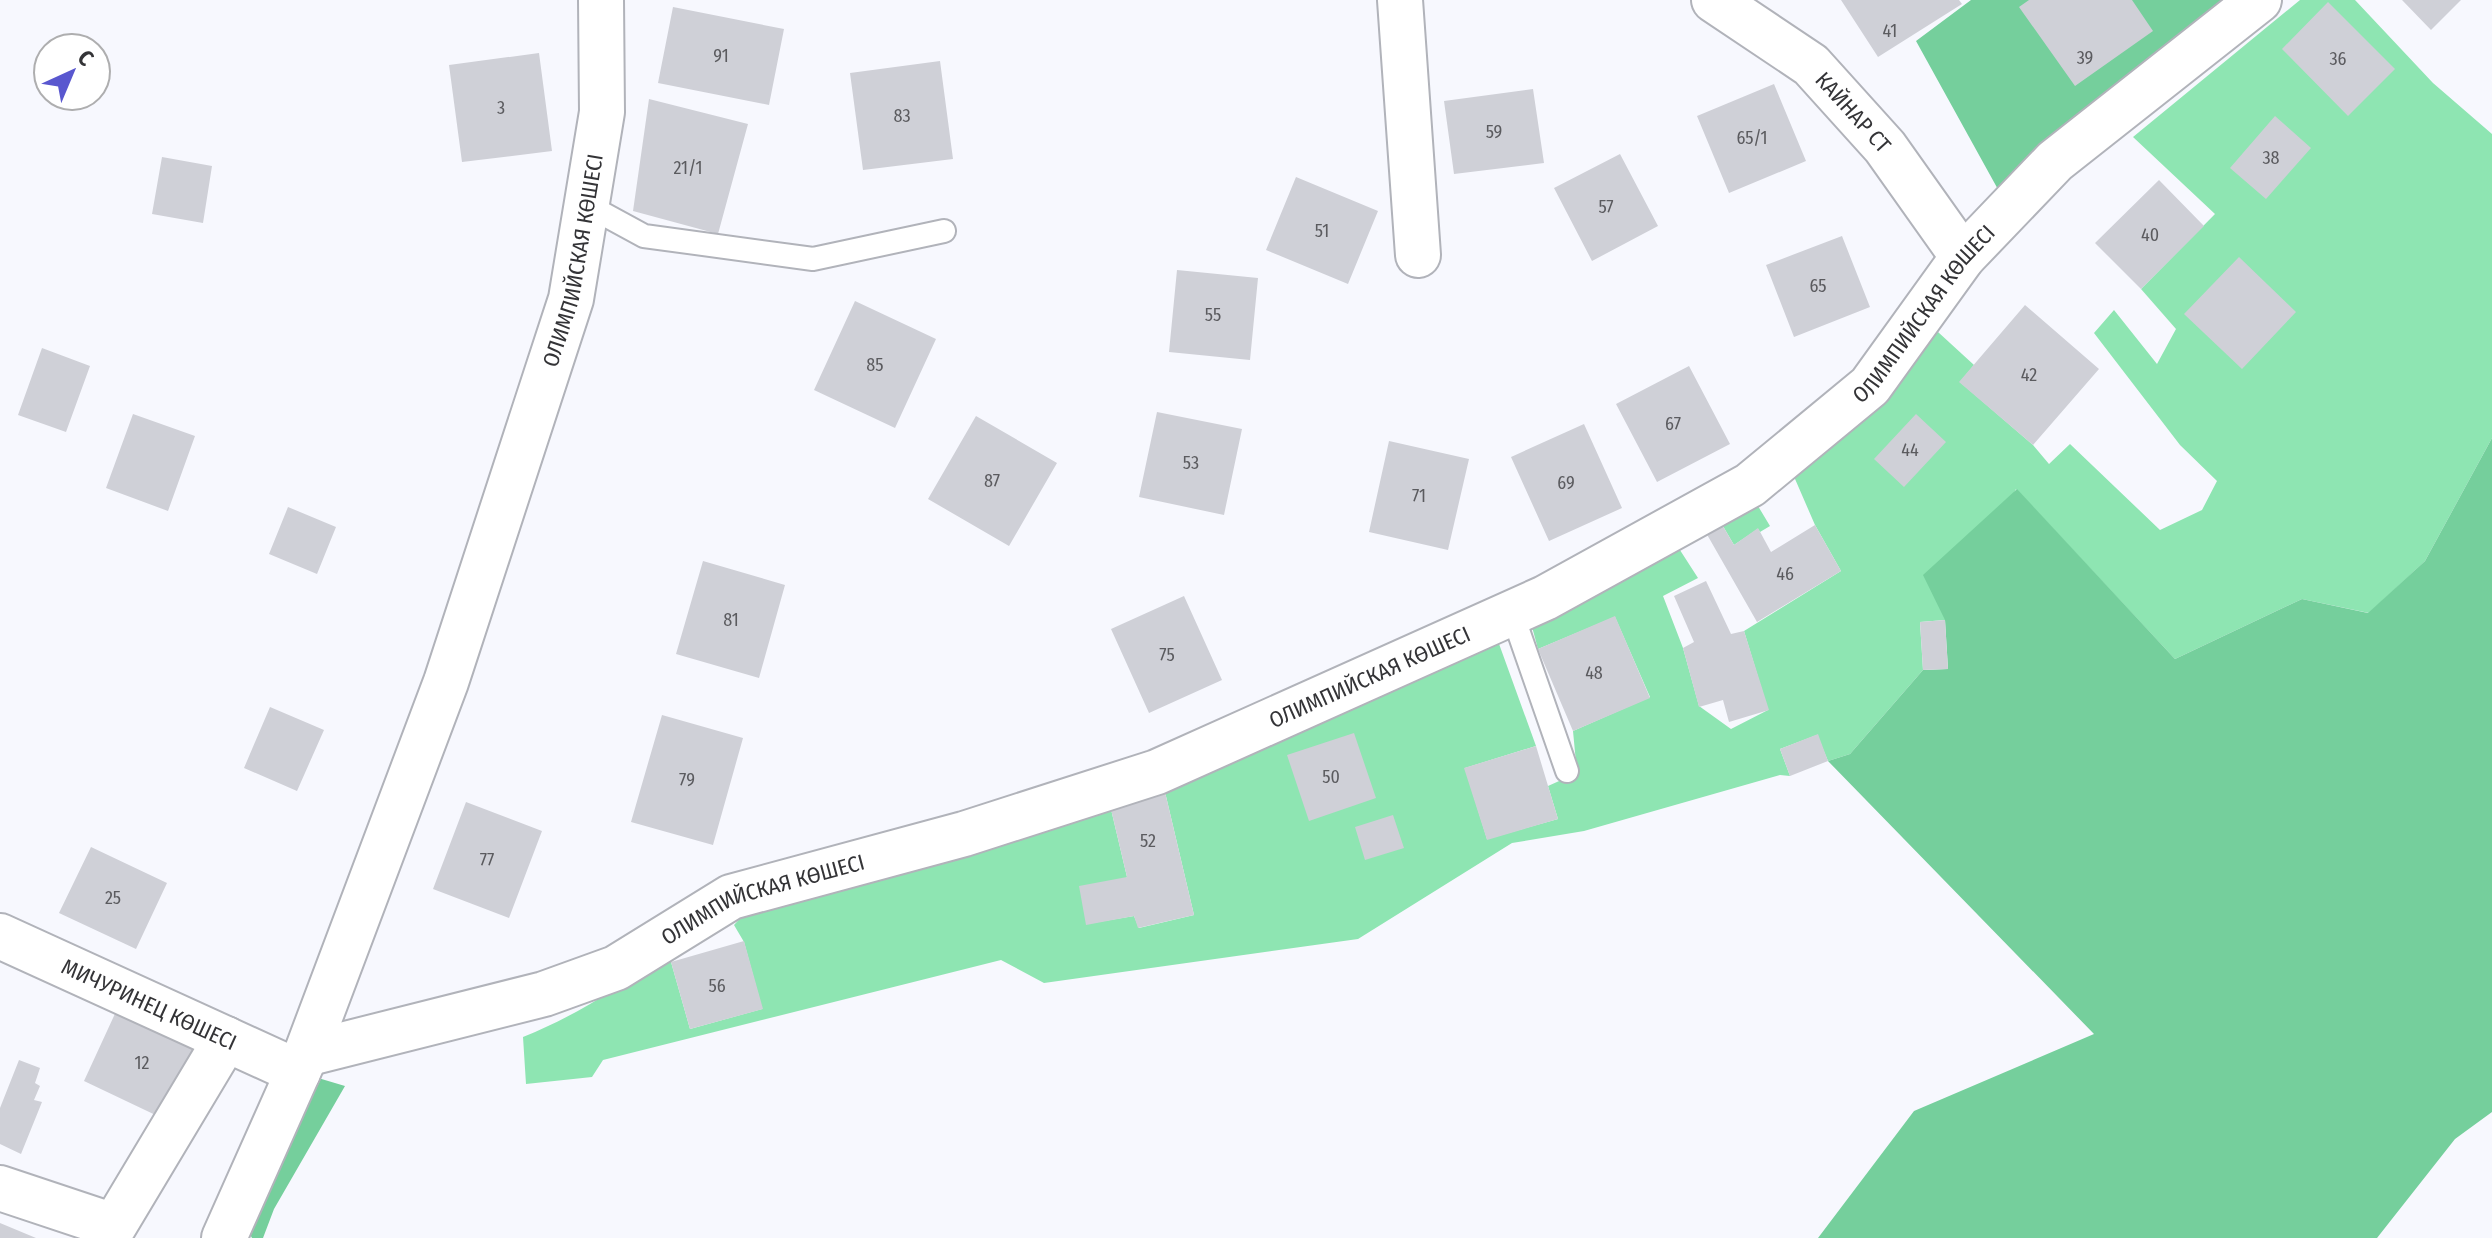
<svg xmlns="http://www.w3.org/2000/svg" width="2492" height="1238" viewBox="0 0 2492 1238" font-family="'Fira Sans Condensed',sans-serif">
	<rect width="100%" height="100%" fill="#f7f8fe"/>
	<path fill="#8ee5b2" d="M2300,0H2355L2433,83L2492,134V438L2425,561L2369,613L2302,599L2175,659L2016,489L1945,620L1920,622L1923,670L1850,754L1828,761L1817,735L1780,749L1790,776L1780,775L1584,831L1512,843L1358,939L1044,983L1001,960L603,1060L592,1077L526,1084L523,1037C572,1017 618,990 658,956L671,962L690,1029L762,1009L744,942L734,925L758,899L1110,805L1127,877L1086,924L1134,916L1139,928L1194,915L1165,792L1494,630L1536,746L1465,768L1487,839L1558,819L1548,786L1577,773L1573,731L1650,697L1615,617L1538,649L1531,623L1678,547L1698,578L1663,596L1683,648L1699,706L1731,729L1768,710L1744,631L1841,571L1815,525L1792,472L1842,430L1938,332L1974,365L1960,382L2033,445L2049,464L2070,444L2160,530L2202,510L2217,481L2180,445L2094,333L2114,310L2157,364L2176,329L2141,289L2215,214L2133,137Z
		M1755,501L1770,526L1760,532L1758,529L1734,545L1720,521Z"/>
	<path fill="#75cf9c" d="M1971,0H2240L2000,193L1916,41Z
		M2492,438V1112L2455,1139L2377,1238H1818L1914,1111L2094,1034L1828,761L1850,754L1923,670L1948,669L1945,620L1923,575L2017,489L2175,659L2302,599L2368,613L2425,561Z
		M298,1072L345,1086L274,1209L263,1238H252L243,1222Z"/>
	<path fill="#cfd0d7" d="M1841,0H1959L1962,4L1878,57Z
		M2029,0H2132L2153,31L2075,86L2019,7Z
		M2402,0H2461L2431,30Z
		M2328,2L2395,69L2348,116L2282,49Z
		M673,7L784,29L769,105L658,83Z
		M539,53L552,151L462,162L449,65Z
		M940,61L953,159L863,170L850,73Z
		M1774,84L1806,161L1729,193L1697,116Z
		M1533,89L1544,163L1454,174L1444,101Z
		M649,99L748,124L718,234L633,211Z
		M2275,116L2311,148L2266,199L2230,168Z
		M1620,154L1658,226L1592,261L1554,188Z
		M162,157L212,166L203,223L152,214Z
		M1296,177L1378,211L1348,284L1266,250Z
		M2159,180L2204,226L2141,289L2095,243Z
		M1842,236L1870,307L1794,337L1766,265Z
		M2239,257L2296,312L2242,369L2184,314Z
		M1177,270L1258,278L1250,360L1169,352Z
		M855,301L936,339L895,428L814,390Z
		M2025,305L2099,369L2033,445L1959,382Z
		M42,348L90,366L66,432L18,415Z
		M1689,366L1730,444L1657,482L1616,404Z
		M1157,412L1242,429L1224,515L1139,497Z
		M133,414L195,436L168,511L106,488Z
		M1916,414L1946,442L1904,487L1874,459Z
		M976,416L1057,463L1009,546L928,499Z
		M1584,424L1622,508L1549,541L1511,457Z
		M1389,441L1469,459L1448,550L1369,532Z
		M288,507L336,527L317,574L269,554Z
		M1720,521L1734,545L1758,528L1771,552L1815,525L1841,571L1757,622L1705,531Z
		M703,561L785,585L759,678L676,654Z
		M1706,581L1731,634L1744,631L1769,710L1729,722L1723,700L1699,707L1683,648L1694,642L1674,596Z
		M1184,596L1222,680L1149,713L1111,629Z
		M1615,616L1650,698L1573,731L1538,649Z
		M1945,620L1948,669L1923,670L1920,622Z
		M270,707L324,730L297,791L244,768Z
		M662,715L743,738L713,845L631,822Z
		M1354,733L1376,798L1309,821L1287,755Z
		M1818,734L1828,761L1790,776L1780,749Z
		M1536,746L1558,819L1487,840L1464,768Z
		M1165,792L1194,915L1138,928L1134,916L1086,925L1079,886L1127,877L1110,805Z
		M466,802L542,831L509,918L433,889Z
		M1393,815L1404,848L1365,860L1355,827Z
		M91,847L167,883L136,949L59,913Z
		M744,941L763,1009L690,1029L671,962Z
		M119,1005L201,1044L166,1120L84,1081Z
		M19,1060L40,1068L35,1083L40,1086L34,1100L42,1102L21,1154L0,1144V1108Z
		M0,1223L36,1238H0Z"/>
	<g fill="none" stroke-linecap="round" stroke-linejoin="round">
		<g stroke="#b1b3ba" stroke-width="26">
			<path id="lane" d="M587,205L644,236L813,259L944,231
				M1512,613L1567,771"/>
		</g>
		<g stroke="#b1b3ba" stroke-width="48">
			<g id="street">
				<path d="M1400,0L1418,255"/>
				<path id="s1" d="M1714,0L1811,65L1885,147L1963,257"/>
				<path id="s2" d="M0,936L298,1072"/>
				<path id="s3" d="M306,1054L544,994L616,968L731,897L964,834L1157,772L1545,598L1750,485L1870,386L1963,257L2055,161L2259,0"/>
				<path d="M0,1188L114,1226L226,1039"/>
			</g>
		</g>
		<g stroke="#b1b3ba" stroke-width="48">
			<g id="secondary">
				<path id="s4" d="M224,1238L306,1054L446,682L571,299L602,112L601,0"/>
			</g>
		</g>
		<use href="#lane" stroke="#fff" stroke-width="22"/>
		<use href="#street" stroke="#fff" stroke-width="44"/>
		<use href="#secondary" stroke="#fff" stroke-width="44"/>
	</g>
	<g text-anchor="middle" stroke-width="6" stroke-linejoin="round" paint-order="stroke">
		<g font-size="18" fill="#5b5b5f">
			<text x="1890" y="37">41</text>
			<text x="721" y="62">91</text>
			<text x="2085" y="64">39</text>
			<text x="2338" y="65">36</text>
			<text x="501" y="114">3</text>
			<text x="902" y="122">83</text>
			<text x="1494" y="138">59</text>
			<text x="1752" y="144">65/1</text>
			<text x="2271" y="164">38</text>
			<text x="688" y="174">21/1</text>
			<text x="1606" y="213">57</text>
			<text x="1322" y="237">51</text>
			<text x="2150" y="241">40</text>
			<text x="1818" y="292">65</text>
			<text x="1213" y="321">55</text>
			<text x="875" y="371">85</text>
			<text x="2029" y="381">42</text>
			<text x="1673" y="430">67</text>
			<text x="1910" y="456">44</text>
			<text x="1191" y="469">53</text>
			<text x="992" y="487">87</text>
			<text x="1566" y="489">69</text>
			<text x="1419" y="502">71</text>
			<text x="1785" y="580">46</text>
			<text x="731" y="626">81</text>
			<text x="1167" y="661">75</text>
			<text x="1594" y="679">48</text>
			<text x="1331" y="783">50</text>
			<text x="687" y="786">79</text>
			<text x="1148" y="847">52</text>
			<text x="487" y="866">77</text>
			<text x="113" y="904">25</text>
			<text x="717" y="992">56</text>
			<text x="142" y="1069">12</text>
		</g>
		<g font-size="22" fill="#343437" stroke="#fff">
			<text dy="8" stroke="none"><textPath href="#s1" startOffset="180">КАЙНАР СТ</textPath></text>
			<text dy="8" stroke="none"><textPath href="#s4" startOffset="1040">ОЛИМПИЙСКАЯ КӨШЕСІ</textPath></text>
			<text dy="8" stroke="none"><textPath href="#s3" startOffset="1806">ОЛИМПИЙСКАЯ КӨШЕСІ</textPath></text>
			<text dy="8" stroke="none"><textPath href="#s3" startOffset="1134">ОЛИМПИЙСКАЯ КӨШЕСІ</textPath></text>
			<text dy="8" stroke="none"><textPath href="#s3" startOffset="486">ОЛИМПИЙСКАЯ КӨШЕСІ</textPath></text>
			<text dy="8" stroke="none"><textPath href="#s2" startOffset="164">МИЧУРИНЕЦ КӨШЕСІ</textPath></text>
		</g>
	</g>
	<g transform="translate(72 72) rotate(44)"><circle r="38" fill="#ffffff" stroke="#aeaeaf" stroke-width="2"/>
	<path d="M0-6L14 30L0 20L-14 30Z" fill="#5957cf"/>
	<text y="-12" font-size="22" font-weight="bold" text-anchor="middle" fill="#343437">С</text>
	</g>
</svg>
